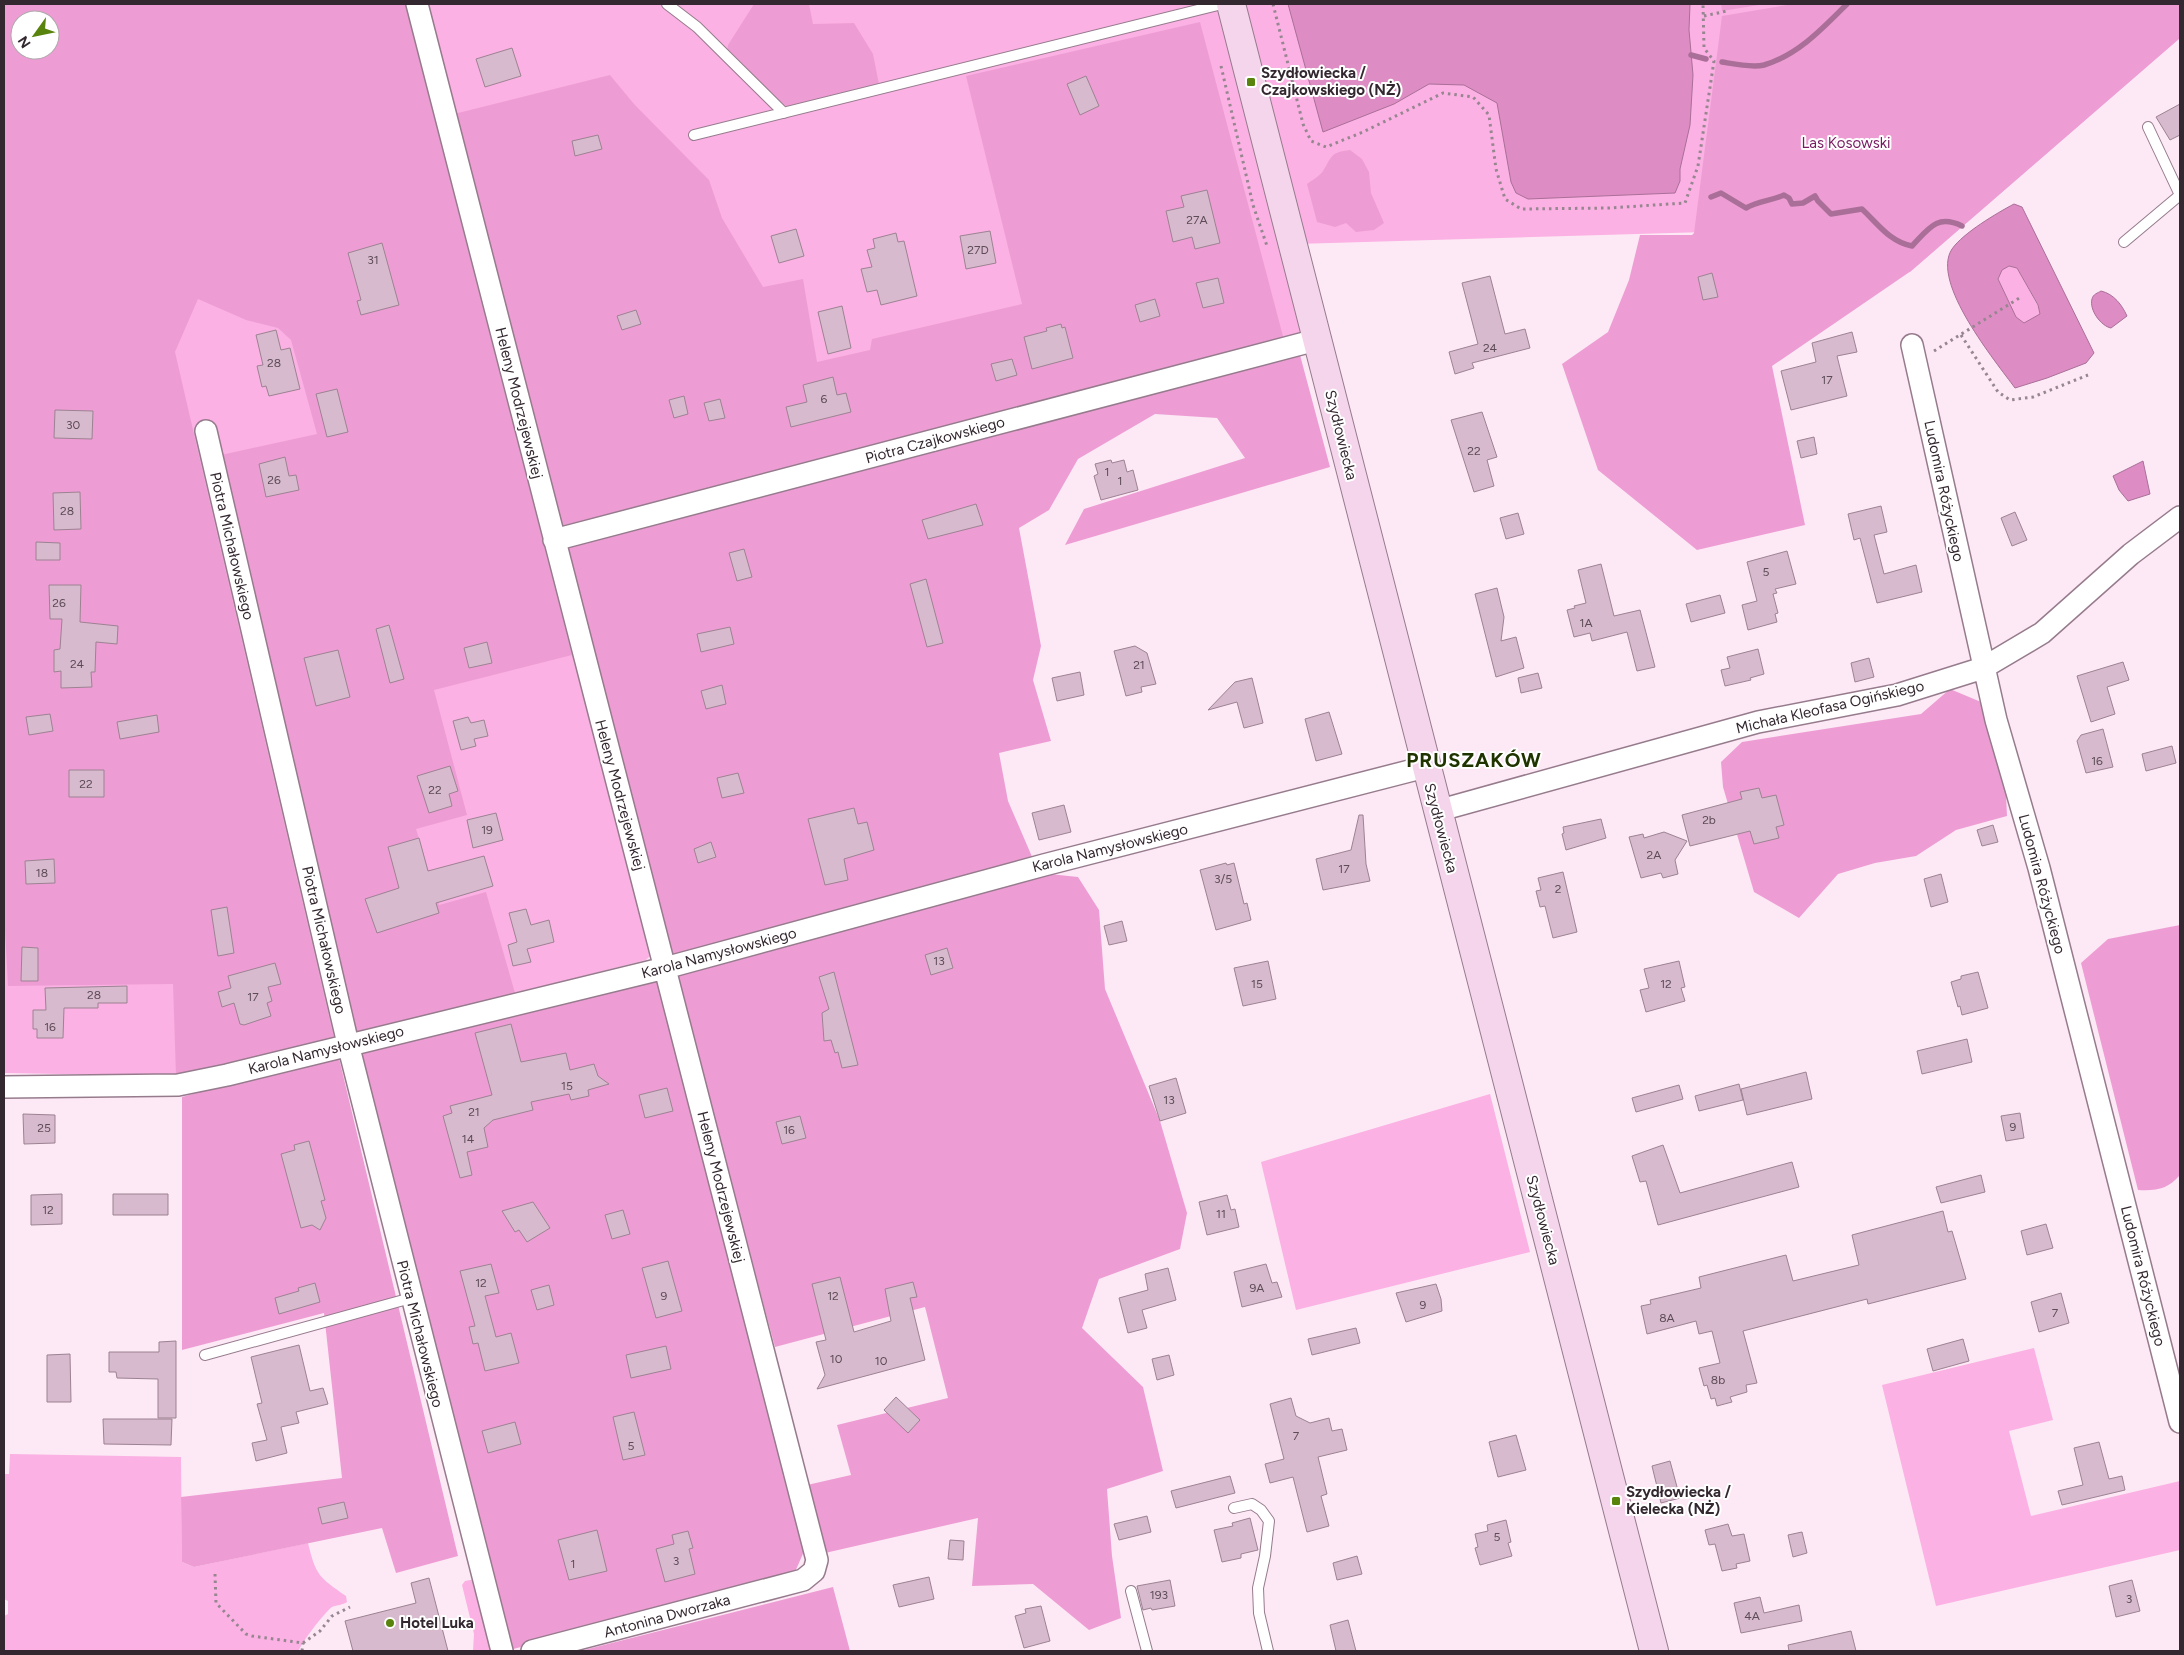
<svg xmlns="http://www.w3.org/2000/svg" width="2184" height="1655" viewBox="0 0 2184 1655" font-family="Figtree,sans-serif">
	<rect width="100%" height="100%" fill="#fce9f5"/>
	<path fill="#fbb1e3" fill-rule="evenodd" d="M4,4H2180V38L1910,272L1840,232H1706L1296,244L1320,334L559,530L654,952L646,960L357,1034L176,1076L4,1073ZM20,20H50V50H20Z
		M2009,266L2017,268L2038,306L2040,314L2036,318L2024,323L2016,317L1998,279L2002,270Z
		M1490,1094L1530,1252L1296,1310L1261,1162Z
		M2034,1348L2053,1420L2009,1431L2031,1516L2180,1481V1550L1936,1606L1882,1385Z
		M10,1454L181,1457L182,1562L194,1567L308,1543C316,1576 319,1577 346,1596L347,1602C343,1605 337,1605 332,1607C326,1611 299,1645 299,1651H4V1616L8,1614V1601L4,1599V1474H9Z
		M476,1579L495,1651H473L474,1634L462,1585L465,1581Z"/>
	<path fill="#ee9dd4" fill-rule="evenodd" d="M4,4H405L572,655L434,690L467,815L416,829L439,905L486,892L515,993L357,1034L221,455L317,434L291,340L278,328L246,320L198,299L175,352L334,1038L189,1077L176,1076L173,984L8,986L4,912ZM20,20H50V50H20Z
		M754,4H809L813,24L854,23L873,54L879,84L787,107L727,54L728,45Z
		M1721,4H1765L1722,11Z
		M1793,4H2180V38L1911,271L1772,366L1805,525L1697,550L1598,470L1562,364L1608,332L1629,280L1640,235H1692L1694,233L1722,16Z
		M1200,22L1284,340L559,530L454,114L610,75L634,104L709,180L722,218L763,287L803,279L817,362L870,350L872,339L1022,304L966,76Z
		M1350,150L1362,159L1369,172L1371,193L1384,223L1374,230L1356,232L1346,223L1335,227L1317,222L1307,184C1312,180 1320,176 1323,171C1332,157 1330,152 1350,150Z
		M1300,355L1330,467L1065,545L1084,509L1245,458L1217,418L1155,414L1078,459L1049,510L1019,528L1041,646L1033,680L1051,741L999,753L1008,801L1033,859L671,958L563,547Z
		M1950,689L1981,702L2006,795L2007,816L1956,830L1916,856L1875,863L1838,874L1799,918L1754,892L1723,787L1721,762L1742,742L1921,714Z
		M1040,873L1078,877L1099,910L1105,989L1160,1121L1187,1213L1180,1249L1099,1279L1082,1328L1143,1387L1163,1471L1107,1489L1112,1556L1121,1618L1089,1630L1033,1584L972,1586L978,1518L825,1553L807,1485L851,1475L837,1425L948,1398L925,1307L775,1347L674,972Z
		M2180,925V1175C2168,1189 2157,1191 2138,1190L2081,963L2108,939Z
		M656,977L805,1549L795,1572L506,1651L360,1049Z
		M338,1054L458,1556L396,1573L382,1528L194,1567L182,1562L181,1497L342,1478L324,1313L182,1350V1097Z
		M833,1587L850,1651H580Z"/>
	<path fill="#dd8dc4" stroke="#aa6f98" fill-rule="evenodd" d="M1288,4H1690L1689,30L1693,75L1690,125L1680,169V181L1675,193L1528,199L1516,193L1511,182L1497,103L1464,85L1429,84L1394,104L1323,132Z
		M2014,204L2022,207L2094,353L2086,363L2047,378L2015,388C1996,362 1930,282 1952,249C1963,233 1997,213 2014,204ZM2009,266L2017,268L2038,305L2040,314L2024,323L2016,317L1998,279L2002,270Z
		M2101,291C2114,294 2122,305 2127,316L2111,328C2101,326 2089,310 2092,299C2093,294 2098,293 2101,291Z
		M2143,461L2150,494L2128,501L2119,490L2113,476Z"/>
	<g fill="none" stroke-linecap="round" stroke-linejoin="round">
		<path stroke="#aa6f98" stroke-width="5.5" d="M1691,55L1706,59
			M1722,62C1734,64 1752,68 1764,65C1798,55 1823,28 1847,4
			M1711,197L1721,193L1746,208C1758,201 1771,201 1784,195L1789,198L1792,204L1803,203L1815,196L1818,201L1831,214L1862,209C1878,224 1890,242 1912,246C1929,228 1937,214 1962,226"/>
	</g>
	<path fill="#d7bacd" stroke="#9d8293" d="M512,48L521,76L485,87L476,59Z
		M1086,76L1099,106L1080,115L1067,84Z
		M2180,104V135L2170,140L2156,117Z
		M598,135L602,149L575,156L572,141Z
		M1207,190L1220,243L1195,249L1192,237L1173,242L1166,211L1184,207L1181,196Z
		M796,229L804,256L779,263L771,236Z
		M990,231L996,263L966,269L960,236Z
		M896,233L898,242L904,241L917,296L881,305L877,290L867,292L861,269L872,267L867,250L875,248L873,239Z
		M382,243L399,305L361,315L357,301L361,300L348,253Z
		M1712,273L1718,297L1703,300L1698,277Z
		M1490,276L1505,334L1525,329L1530,348L1472,363L1474,368L1455,374L1449,352L1478,344L1462,283Z
		M1218,278L1224,303L1203,308L1196,283Z
		M1155,299L1160,316L1140,322L1135,305Z
		M842,306L851,348L828,354L818,312Z
		M636,310L641,324L622,330L617,316Z
		M1061,324L1062,328L1065,327L1073,358L1032,369L1024,337L1047,331L1046,328Z
		M276,330L281,350L290,348L300,389L269,396L266,386L262,387L257,366L263,365L256,335Z
		M1852,332L1857,352L1837,356L1847,396L1791,410L1781,371L1816,362L1812,343Z
		M1012,359L1017,375L996,381L991,364Z
		M833,377L837,395L846,393L851,412L791,427L786,407L807,402L803,385Z
		M337,389L348,432L327,437L316,394Z
		M684,396L688,414L674,418L669,400Z
		M720,399L725,418L709,421L704,403Z
		M55,410L93,411L92,439L54,438Z
		M1482,412L1497,457L1487,460L1494,486L1474,492L1451,420Z
		M1814,437L1817,454L1801,458L1797,441Z
		M285,457L289,476L296,475L299,490L266,497L259,464Z
		M1111,460L1112,463L1124,460L1127,472L1133,470L1138,490L1101,500L1094,476L1098,474L1095,464Z
		M80,492L81,529L54,530L53,493Z
		M976,504L983,525L928,539L922,520Z
		M1881,506L1887,532L1874,535L1884,574L1916,565L1922,592L1877,603L1860,538L1854,540L1848,514Z
		M2015,512L2027,540L2012,546L2001,518Z
		M1518,513L1524,534L1506,539L1500,518Z
		M36,542L60,543V560H36Z
		M744,549L752,577L737,581L729,553Z
		M1787,551L1796,584L1775,589L1777,593L1773,594L1778,613L1775,614L1777,622L1748,630L1742,605L1757,601L1747,562Z
		M1601,564L1614,616L1640,610L1655,667L1637,671L1627,632L1592,641L1590,633L1574,637L1567,610L1575,608L1574,606L1586,603L1578,570Z
		M926,579L943,643L927,647L910,584Z
		M49,585H81L80,622L118,626L117,644L96,642L95,672H91L92,687L61,688V671L54,672V650L60,649L62,619H50Z
		M1497,588L1504,617L1501,641L1516,637L1524,668L1496,677L1475,594Z
		M1720,595L1725,613L1691,622L1686,604Z
		M389,625L404,679L390,683L376,629Z
		M730,627L734,644L701,652L697,634Z
		M487,642L492,663L469,668L464,648Z
		M1135,646L1147,653L1156,684L1141,687L1142,692L1126,696L1114,651Z
		M1758,649L1764,674L1750,678L1751,680L1725,686L1721,670L1730,668L1727,657Z
		M338,650L350,697L316,706L304,658Z
		M1869,658L1874,677L1855,682L1851,663Z
		M2123,662L2129,680L2107,687L2115,714L2091,722L2077,676Z
		M1080,672L1084,695L1057,701L1052,678Z
		M1538,673L1542,688L1521,693L1518,678Z
		M1252,678L1263,723L1244,728L1237,702L1208,710L1235,682Z
		M722,685L726,704L706,709L701,691Z
		M1329,712L1342,754L1316,761L1305,719Z
		M50,714L53,731L29,735L26,717Z
		M157,715L159,732L120,739L117,722Z
		M468,717L471,723L484,720L488,736L474,739L476,746L461,750L453,721Z
		M2103,729L2113,767L2086,773L2077,741L2081,735Z
		M2172,746L2176,763L2146,771L2142,754Z
		M450,766L458,791L449,794L452,806L429,813L417,776Z
		M69,770H104V797H69Z
		M738,773L744,793L722,798L717,778Z
		M1759,788L1762,798L1776,795L1784,825L1776,827L1779,838L1754,844L1750,831L1690,846L1682,815L1742,799L1740,792Z
		M1064,805L1071,832L1039,840L1032,813Z
		M854,808L858,824L867,822L874,850L844,859L848,880L825,885L808,819Z
		M496,813L503,840L473,848L467,820Z
		M1359,815H1363L1366,864L1370,881L1323,890L1316,859L1351,850Z
		M1601,819L1606,838L1566,850L1562,834L1564,833L1563,827Z
		M1993,825L1998,842L1982,846L1977,830Z
		M1664,832L1687,841L1675,860L1678,874L1663,878L1661,873L1641,878L1629,837L1643,834L1644,838Z
		M419,838L428,871L484,856L493,886L436,903L439,913L377,933L365,899L399,888L388,847Z
		M711,842L716,857L698,863L694,849Z
		M54,859L55,883L26,884L25,861Z
		M1226,863L1227,865L1234,863L1244,904L1247,903L1251,920L1216,930L1200,870Z
		M1563,872L1577,932L1553,938L1545,906L1540,907L1536,891L1541,890L1538,878Z
		M1941,874L1948,902L1931,907L1924,879Z
		M227,907L234,953L218,956L211,910Z
		M526,909L531,925L549,920L554,942L527,949L531,962L513,966L508,945L517,942L509,913Z
		M1122,921L1127,941L1109,945L1104,926Z
		M22,947L38,948V981H21Z
		M947,948L953,968L931,975L925,955Z
		M1268,961L1276,999L1243,1006L1234,968Z
		M1679,961L1685,987L1681,988L1685,1001L1646,1012L1640,990L1649,988L1644,969Z
		M275,963L281,984L268,987L272,1001L267,1003L271,1016L244,1025L240,1024L234,1003L222,1007L218,992L231,988L228,976Z
		M834,972L858,1065L842,1068L838,1052L835,1053L831,1040L824,1041L822,1013L829,1009L819,977Z
		M1978,972L1988,1008L1962,1015L1960,1006L1958,1007L1951,982L1961,979V976Z
		M127,986V1003H98V1008H64L63,1038H37V1029H33V1010H46L45,988Z
		M511,1024L521,1062L566,1053L570,1070L594,1064L598,1076L609,1084L588,1090L589,1096L571,1100L569,1094L531,1102L533,1110L493,1120L484,1128L488,1147L467,1152L472,1175L460,1178L443,1116L452,1113L450,1106L492,1095L475,1033Z
		M1967,1039L1972,1062L1922,1074L1917,1051Z
		M1806,1072L1812,1099L1747,1115L1741,1089Z
		M1176,1078L1186,1113L1160,1121L1149,1086Z
		M1739,1084L1743,1100L1699,1111L1695,1096Z
		M1679,1085L1683,1099L1636,1112L1632,1098Z
		M667,1088L673,1111L645,1118L639,1095Z
		M2020,1113L2024,1138L2006,1141L2001,1116Z
		M23,1114L55,1115V1143L24,1144Z
		M800,1116L806,1138L782,1144L776,1122Z
		M309,1141L325,1200L321,1201L326,1218L320,1230L312,1225L301,1228L281,1154L295,1150L294,1145Z
		M1663,1145L1680,1193L1792,1162L1799,1187L1658,1225L1646,1181L1640,1182L1632,1156Z
		M1981,1175L1985,1192L1941,1203L1936,1187Z
		M62,1194V1224L31,1225V1195Z
		M113,1194H168V1215H113Z
		M1227,1195L1231,1210L1235,1209L1239,1227L1207,1235L1199,1202Z
		M533,1202L550,1228L527,1242L519,1230L515,1232L502,1211Z
		M623,1210L630,1234L612,1239L605,1215Z
		M1943,1211L1948,1232L1952,1231L1966,1279L1868,1304L1867,1299L1743,1331L1757,1383L1746,1385L1747,1392L1730,1397L1732,1402L1717,1406L1715,1398L1711,1399L1707,1385L1704,1386L1699,1368L1720,1363L1712,1331L1699,1334L1696,1321L1647,1334L1641,1306L1651,1304L1650,1300L1701,1288L1699,1277L1786,1255L1793,1281L1859,1265L1852,1235Z
		M2046,1224L2053,1248L2027,1255L2021,1231Z
		M668,1261L682,1311L656,1318L642,1268Z
		M491,1264L499,1293L485,1296L496,1337L511,1333L519,1363L485,1371L478,1343L473,1344L469,1327L475,1326L460,1271Z
		M1266,1264L1272,1283L1277,1282L1282,1297L1242,1307L1234,1272Z
		M1168,1268L1176,1300L1142,1310L1147,1328L1128,1333L1119,1298L1148,1290L1145,1274Z
		M840,1277L854,1332L891,1321L885,1289L913,1282L917,1297L910,1298L925,1360L817,1389L825,1375L816,1342L826,1340L812,1284Z
		M315,1283L320,1302L279,1314L275,1298L299,1291L298,1288Z
		M1436,1284L1441,1299L1442,1311L1406,1322L1396,1293Z
		M549,1285L554,1305L537,1310L531,1290Z
		M2061,1293L2069,1323L2039,1332L2031,1302Z
		M1356,1328L1360,1343L1312,1355L1308,1339Z
		M1963,1339L1969,1361L1933,1371L1927,1349Z
		M176,1341V1418H158V1379L117,1378L116,1372H109V1352H159V1342Z
		M299,1345L310,1391L323,1388L328,1404L296,1412L299,1423L281,1427L287,1453L256,1461L252,1443L267,1440L257,1404L262,1403L251,1357Z
		M666,1346L671,1369L631,1378L626,1355Z
		M70,1354L71,1402H47V1355Z
		M1169,1355L1174,1375L1157,1380L1152,1359Z
		M896,1397L920,1420L908,1433L884,1410Z
		M1291,1398L1296,1416L1310,1423L1329,1418L1332,1431L1342,1429L1347,1450L1318,1457L1327,1494L1321,1496L1329,1526L1307,1532L1293,1477L1270,1483L1265,1464L1284,1459L1270,1404Z
		M634,1412L645,1455L623,1460L613,1417Z
		M103,1419H172L171,1445L104,1444Z
		M515,1422L521,1444L488,1453L482,1431Z
		M1516,1435L1526,1470L1498,1477L1489,1442Z
		M2099,1442L2109,1479L2122,1476L2125,1490L2062,1505L2058,1491L2083,1485L2074,1448Z
		M1670,1461L1680,1498L1661,1503L1652,1466Z
		M1230,1476L1235,1493L1176,1508L1171,1491Z
		M344,1502L348,1518L322,1524L318,1508Z
		M1147,1516L1151,1532L1119,1540L1114,1524Z
		M1250,1518L1258,1550L1241,1554V1558L1222,1562L1214,1530L1233,1526L1232,1523Z
		M1506,1520L1511,1542L1508,1543L1512,1556L1480,1565L1475,1548L1478,1547L1475,1534L1488,1531L1487,1525Z
		M1728,1524L1732,1536L1744,1534L1750,1561L1736,1564L1737,1568L1722,1571L1715,1544L1709,1545L1705,1530Z
		M597,1530L607,1571L569,1580L558,1540Z
		M688,1531L693,1548L689,1549L695,1574L665,1582L656,1549L674,1544L672,1535Z
		M1802,1532L1807,1553L1793,1557L1788,1535Z
		M950,1540L964,1541L963,1560L948,1559Z
		M1357,1556L1362,1574L1337,1580L1333,1563Z
		M929,1577L934,1599L899,1607L893,1585Z
		M429,1578L448,1651H353L345,1621L416,1603L411,1583Z
		M1170,1580L1175,1606L1152,1610L1151,1608L1143,1610L1137,1586Z
		M2132,1580L2140,1611L2116,1617L2109,1586Z
		M1760,1597L1764,1613L1799,1605L1802,1621L1741,1633L1734,1603Z
		M1041,1606L1050,1641L1024,1648L1015,1616L1026,1613L1025,1609Z
		M1348,1620L1356,1651H1336L1330,1625Z
		M1851,1631L1856,1651H1789L1788,1645Z"/>
	<g fill="none" stroke-linecap="round" stroke-linejoin="round">
		<g stroke="#967b8d" stroke-width="12">
			<path id="lane" d="M667,4L697,27L784,113
				M2148,127L2180,195
				M694,135L1222,4
				M2124,242L2180,195
				M205,1355L411,1298
				M1234,1508L1252,1504L1261,1510L1269,1521L1265,1556L1258,1588L1259,1613L1268,1651
				M1131,1591L1147,1651"/>
		</g>
		<g stroke="#967b8d" stroke-width="24">
			<path id="street" d="M417,4L817,1560L814,1571L803,1580L532,1651
				M1912,345L1996,720L2039,868L2180,1422
				M206,431L348,1044L502,1651
				M554,540L1316,340
				M1437,811L1758,722L1897,695L1983,668L2042,633L2131,554L2180,517
				M4,1087L178,1085L227,1075L665,968L1044,865L1425,767"/>
		</g>
		<g stroke="#967b8d" stroke-width="30">
			<path id="secondary" d="M1231,4L1654,1651"/>
		</g>
		<path stroke="#968690" stroke-width="3" stroke-dasharray="2.5 4" stroke-linecap="butt" d="M1273,4L1303,124L1311,141L1326,147L1363,132L1443,93L1473,97L1489,115L1496,169L1505,199L1521,209L1609,208L1685,203L1698,166L1714,61L1704,48L1703,4
			M1704,16L1727,11
			M1221,66L1253,205L1267,246
			M1961,335L1998,392L2010,400L2033,397L2088,375
			M1934,351L2021,297
			M215,1574L216,1603L246,1634L252,1636L303,1643L320,1631L332,1616L350,1607
			M302,1651L303,1643"/>
		<use href="#lane" stroke="#fff" stroke-width="10"/>
		<use href="#street" stroke="#fff" stroke-width="21"/>
		<use href="#secondary" stroke="#f4d5eb" stroke-width="28"/>
	</g>
	<g fill="#58830c" stroke="#fff" stroke-width="2">
		<rect x="1246" y="77" width="10" height="10" rx="2.5"/>
		<rect x="1611" y="1496" width="10" height="10" rx="2.5"/>
		<circle cx="390" cy="1623" r="5"/>
	</g>
	<g text-anchor="middle" stroke-width="4" stroke-linejoin="round" paint-order="stroke">
		<g font-size="12" fill="#5d4c57">
			<text x="1197" y="224">27A</text>
			<text x="978" y="254">27D</text>
			<text x="373" y="264">31</text>
			<text x="1490" y="352">24</text>
			<text x="274" y="367">28</text>
			<text x="1827" y="384">17</text>
			<text x="824" y="403">6</text>
			<text x="73" y="429">30</text>
			<text x="1474" y="455">22</text>
			<text x="1107" y="476">1</text>
			<text x="274" y="484">26</text>
			<text x="1120" y="485">1</text>
			<text x="67" y="515">28</text>
			<text x="1766" y="576">5</text>
			<text x="59" y="607">26</text>
			<text x="1586" y="627">1A</text>
			<text x="77" y="668">24</text>
			<text x="1139" y="669">21</text>
			<text x="2097" y="765">16</text>
			<text x="86" y="788">22</text>
			<text x="435" y="794">22</text>
			<text x="1709" y="824">2b</text>
			<text x="487" y="834">19</text>
			<text x="1654" y="859">2A</text>
			<text x="1344" y="873">17</text>
			<text x="42" y="877">18</text>
			<text x="1223" y="883">3/5</text>
			<text x="1558" y="893">2</text>
			<text x="939" y="965">13</text>
			<text x="1257" y="988">15</text>
			<text x="1666" y="988">12</text>
			<text x="94" y="999">28</text>
			<text x="253" y="1001">17</text>
			<text x="50" y="1031">16</text>
			<text x="567" y="1090">15</text>
			<text x="1169" y="1104">13</text>
			<text x="474" y="1116">21</text>
			<text x="2013" y="1131">9</text>
			<text x="44" y="1132">25</text>
			<text x="789" y="1134">16</text>
			<text x="468" y="1143">14</text>
			<text x="48" y="1214">12</text>
			<text x="1221" y="1218">11</text>
			<text x="481" y="1287">12</text>
			<text x="1257" y="1292">9A</text>
			<text x="664" y="1300">9</text>
			<text x="833" y="1300">12</text>
			<text x="1423" y="1309">9</text>
			<text x="2055" y="1317">7</text>
			<text x="1667" y="1322">8A</text>
			<text x="836" y="1363">10</text>
			<text x="881" y="1365">10</text>
			<text x="1718" y="1384">8b</text>
			<text x="1296" y="1440">7</text>
			<text x="631" y="1450">5</text>
			<text x="1497" y="1541">5</text>
			<text x="676" y="1565">3</text>
			<text x="573" y="1568">1</text>
			<text x="1159" y="1599">193</text>
			<text x="2129" y="1603">3</text>
			<text x="1752" y="1620">4A</text>
		</g>
		<g font-size="15" font-weight="bold" fill="#342830" stroke="#fff" text-anchor="start">
			<text x="1261" y="78">Szydłowiecka /<tspan x="1261" dy="17">Czajkowskiego (NŻ)</tspan></text>
			<text x="1626" y="1497">Szydłowiecka /<tspan x="1626" dy="17">Kielecka (NŻ)</tspan></text>
			<text x="400" y="1628">Hotel Luka</text>
		</g>
		<g font-size="15" fill="#781b62" stroke="#fff">
			<text x="1846" y="148">Las Kosowski</text>
		</g>
		<g font-size="15" fill="#342830" stroke="#fff">
			<text transform="translate(519 403) rotate(76)" y="5">Heleny Modrzejewskiej</text>
			<text transform="translate(1341 435) rotate(76)" y="5">Szydłowiecka</text>
			<text transform="translate(935 440) rotate(-15)" y="5">Piotra Czajkowskiego</text>
			<text transform="translate(1944 491) rotate(78)" y="5">Ludomira Różyckiego</text>
			<text transform="translate(232 546) rotate(77)" y="5">Piotra Michałowskiego</text>
			<text transform="translate(1830 707) rotate(-13)" y="5">Michała Kleofasa Ogińskiego</text>
			<text transform="translate(620 795) rotate(75)" y="5">Heleny Modrzejewskiej</text>
			<text transform="translate(1441 828) rotate(75)" y="5">Szydłowiecka</text>
			<text transform="translate(1110 848) rotate(-14)" y="5">Karola Namysłowskiego</text>
			<text transform="translate(2042 884) rotate(75)" y="5">Ludomira Różyckiego</text>
			<text transform="translate(324 940) rotate(77)" y="5">Piotra Michałowskiego</text>
			<text transform="translate(719 953) rotate(-15)" y="5">Karola Namysłowskiego</text>
			<text transform="translate(326 1050) rotate(-14)" y="5">Karola Namysłowskiego</text>
			<text transform="translate(721 1187) rotate(76)" y="5">Heleny Modrzejewskiej</text>
			<text transform="translate(1543 1220) rotate(75)" y="5">Szydłowiecka</text>
			<text transform="translate(2143 1276) rotate(76)" y="5">Ludomira Różyckiego</text>
			<text transform="translate(420 1334) rotate(76)" y="5">Piotra Michałowskiego</text>
			<text transform="translate(667 1616) rotate(-15)" y="5">Antonina Dworzaka</text>
		</g>
		<g font-size="20" font-weight="bold" letter-spacing="1" fill="#203400" stroke="#fff">
			<text x="1474" y="767">PRUSZAKÓW</text>
		</g>
	</g>
	<rect width="2184" height="1655" fill="none" stroke="#342830" stroke-width="10"/>
	<g transform="translate(35 35) rotate(237)"><circle r="24" fill="#ffffff" stroke="#aea9ac"/>
	<path d="M0-4L9 19L0 12L-9 19Z" fill="#58830c"/>
	<text y="-8" font-size="14" font-weight="bold" text-anchor="middle" fill="#342830">N</text>
	</g>
</svg>
